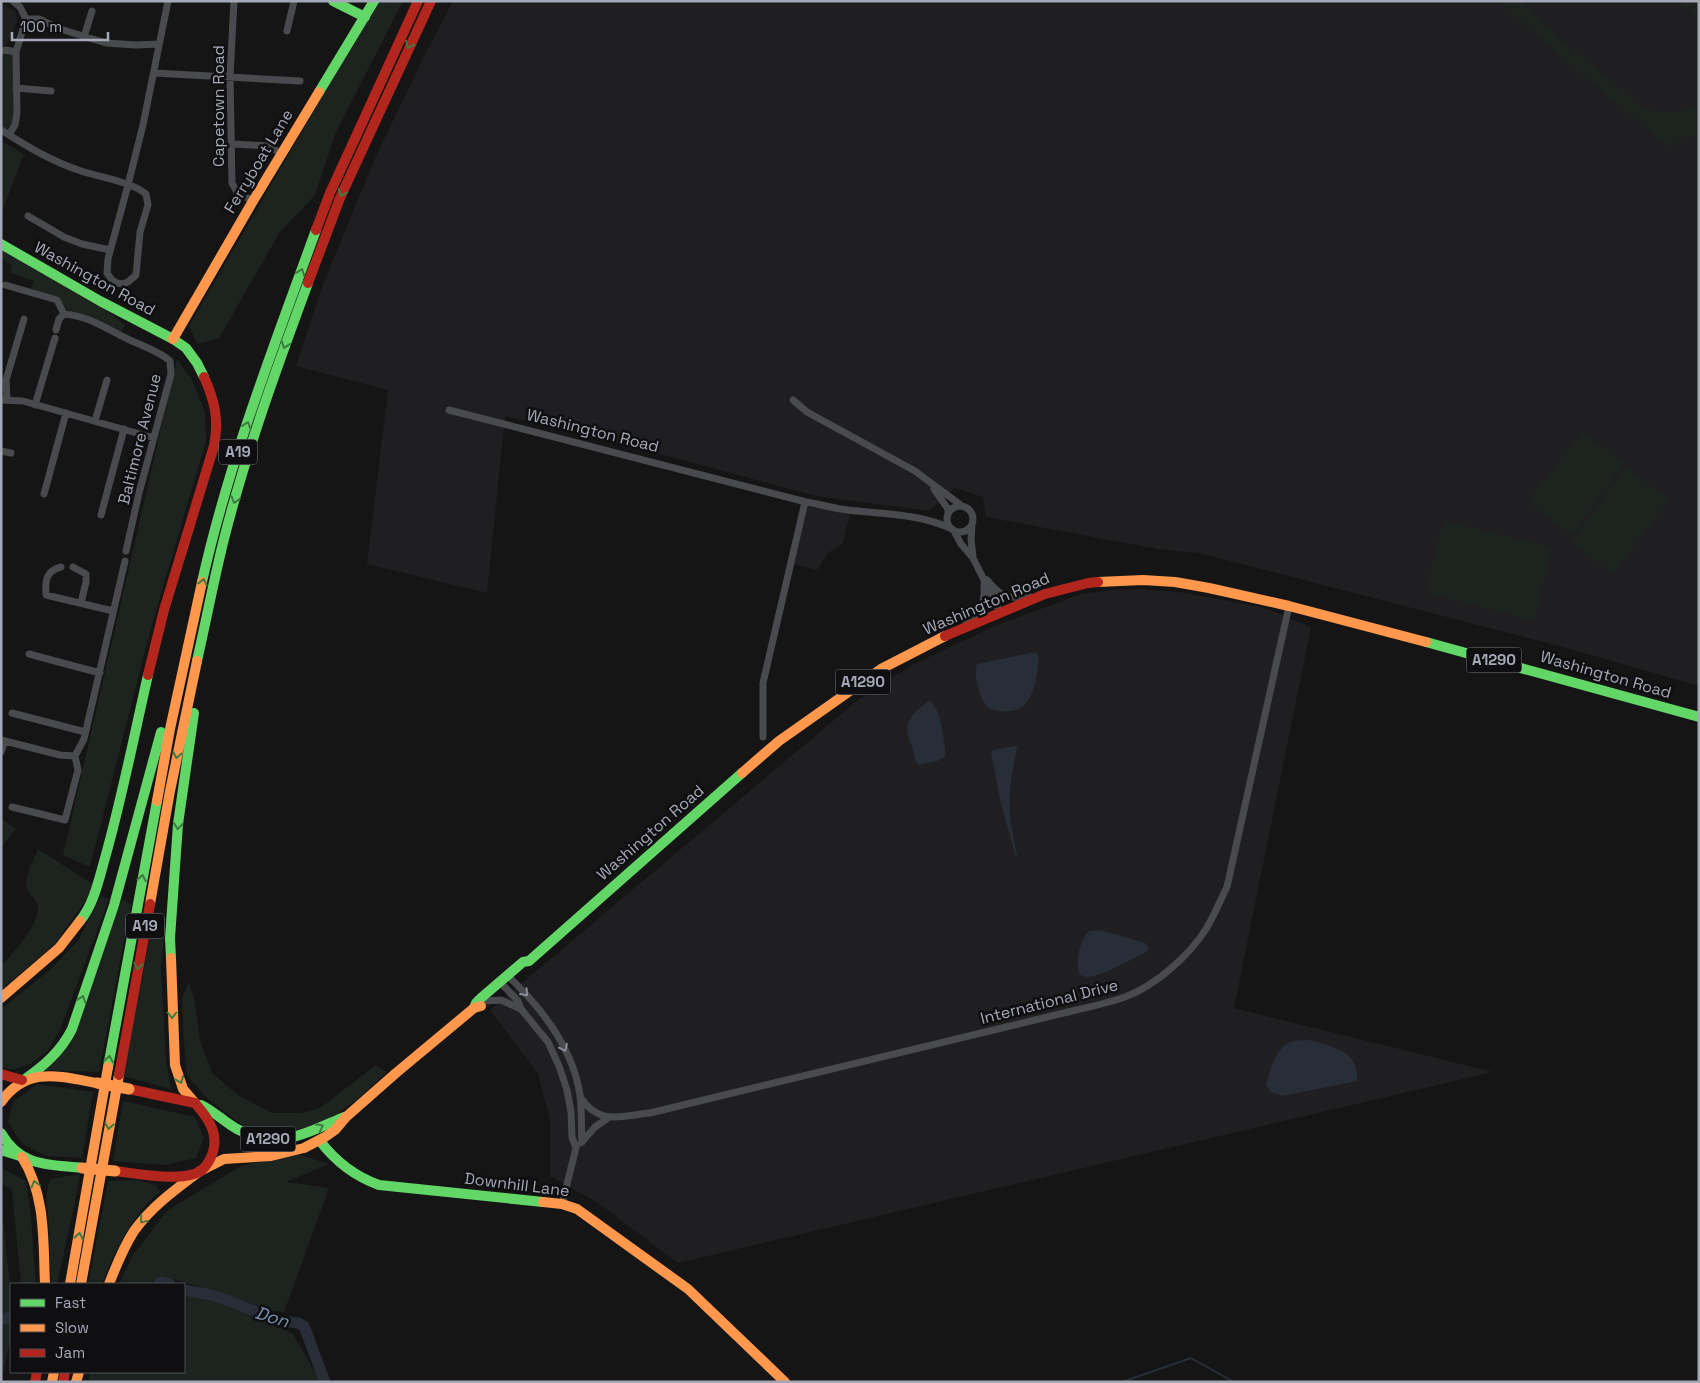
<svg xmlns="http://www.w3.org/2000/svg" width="1700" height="1383" viewBox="0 0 1700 1383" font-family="'Space Grotesk',sans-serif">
	<rect width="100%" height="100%" fill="#151515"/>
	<path fill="#1f1f21" d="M453,1H1699V686L1567,648L1199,553L1157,549L986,517L983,497L955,488L929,511L816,496L657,453L505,416L487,593L367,564L388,390L296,366L322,287L376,156L425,54Z
		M1,2L16,13L17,22L8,43L1,48Z
		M808,506L850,514L843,543L828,553L817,570L794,564Z
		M1141,589L1179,592L1262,607L1311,627L1234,1008L1493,1072L678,1263L598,1203L550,1176V1120L538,1074L490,1010L859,699L912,665L997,625L1081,594L1111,590Z"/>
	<path fill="#1d241f" d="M378,1H403L336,132L315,195L280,232L219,338L197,344L189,326Z
		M1499,1H1520C1556,39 1598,68 1637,103C1658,116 1678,116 1699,103V140C1685,129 1683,139 1672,146H1667C1611,97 1553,51 1499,1Z
		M1679,1H1699V20Z
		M1,51L16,52L17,113L9,135L1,130Z
		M1,141L24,154L1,214Z
		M1,250L110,313L125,325L121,332L90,317L67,310L61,301L31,289L34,281L10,273L12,265L1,258Z
		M177,359L192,380L205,412L206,441L150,631L90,867L63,855Z
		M1582,431L1624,463L1572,535L1528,502Z
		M1626,467L1669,500L1614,574L1571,542Z
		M1444,521L1553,547L1534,621L1425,592Z
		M1,818L16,829L1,848Z
		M38,849L94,885L89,896L54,945L1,990V966C12,955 40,923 38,907C36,898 26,893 26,883C26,874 35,857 38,849Z
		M101,896L109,899L60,1030L47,1052L30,1064L12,1070L1,1066V1009L50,970L78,941Z
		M122,899L131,905L99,1072L44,1070L56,1062Z
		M153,923L165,928L161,967L166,1060L171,1089L123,1076Z
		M189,982L194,998L200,1040L212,1073L238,1095L272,1113H302L320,1108L376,1065L387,1072L358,1099L324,1123L281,1134L246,1128L208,1099L187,1076L183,1031L182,998Z
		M37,1084L93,1092L82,1158L47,1156L22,1144L8,1122L13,1102Z
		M123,1101L195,1117L204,1138L196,1158L164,1165L113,1161Z
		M297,1154L329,1164L286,1182L329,1188L284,1312L268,1310L240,1299L174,1279L166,1284H119L133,1255L168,1210L241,1166Z
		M1,1168L26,1181L31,1217L36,1284H21L12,1190L1,1183Z
		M80,1174L75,1203L57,1284H51L49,1226L46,1196L50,1179Z
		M137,1180L156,1185L161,1192C135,1208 113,1256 102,1284H88L108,1181Z
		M1,1193L3,1221L11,1293V1312L1,1315Z
		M184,1291L230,1305L292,1333L321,1382H88L90,1372H184Z
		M11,1321V1337L1,1382V1326Z"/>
	<path fill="#272e37" d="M1031,653H1036L1039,657C1037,672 1036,690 1027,702C1024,707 1017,710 1011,711C1005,712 997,712 991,709C980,704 973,675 977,664Z
		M929,701C942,708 944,742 946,756L937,761L918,765C914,760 914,753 912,746C911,743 909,739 908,735C904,719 918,709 929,701Z
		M1016,746L1017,747C1012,772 1007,798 1011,823C1012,834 1015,844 1017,855L1016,857L1000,800L991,752L993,750Z
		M1100,930L1145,943L1148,947V951C1134,958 1102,976 1088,977C1085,977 1082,975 1080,975C1074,963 1080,940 1089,931Z
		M1311,1040C1334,1048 1359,1050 1357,1081L1282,1096L1271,1092L1266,1085C1270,1070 1275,1048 1291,1042C1296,1039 1305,1041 1311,1040Z"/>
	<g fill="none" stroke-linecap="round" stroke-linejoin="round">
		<path stroke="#272e37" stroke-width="2" d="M1122,1382L1191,1358L1234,1382"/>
		<path stroke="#272e37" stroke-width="11" d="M160,1282L170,1284
			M184,1290L212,1295L230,1301L276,1320L298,1323L304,1326L325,1382
			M1,1320L11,1316"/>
		<path stroke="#494a4e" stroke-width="7" d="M13,1L20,7L26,19
			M234,1L230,76L232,183L237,192L253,201
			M26,19H39L60,29L106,43L136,45L159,44
			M287,31L294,1
			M84,37L92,11
			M1,51L6,50L16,52
			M154,73L300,81
			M16,88L51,91
			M1,130C28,147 51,161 81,171C99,177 132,182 146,194L148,205L140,232L136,275L128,282L123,284L117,283L112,280L107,273L108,259L128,185L143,125L168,1
			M9,135L15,125L17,113L16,52L26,19
			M232,144L270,146L281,154
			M28,216L64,237L82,244L110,250
			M5,285L57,300L64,314
			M64,314C90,316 110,331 132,341C145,347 160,352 170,361L171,374L139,493L126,551
			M56,330L59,319L64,314
			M7,399L6,380L24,319
			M1,400L23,401L154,438
			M793,400L807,412L915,471L962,506
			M35,405L55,338
			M449,410L806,502C818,504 829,507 841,509C880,515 915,512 952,529
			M95,421L107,380
			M1,451L11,453
			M934,489L948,509V514
			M44,494L66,413
			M947 519a13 13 0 1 1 26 0a13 13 0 1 1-26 0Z
			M101,515L124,429
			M972,526L971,539L973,557
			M954,531L961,544L973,558L1000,612
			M61,567C46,571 45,580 46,595L113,611
			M73,567L86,574V582L81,603
			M987,580C1000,596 1007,600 1029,596
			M966,624C982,611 985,604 984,584
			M29,654L100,673
			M12,713L85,732
			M763,737V683L805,502
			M1,740L60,755L75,756
			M1,752L5,741
			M75,756L84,739L125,561
			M12,807L65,820L78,770L75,756
			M507,975C541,1007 573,1048 580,1095C582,1110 581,1126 582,1142
			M500,982L518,1001L521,1009L548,1042L559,1066L567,1090L571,1112L572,1137L576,1148L562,1204
			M486,1001L501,1000L521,1009
			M580,1097C600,1126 620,1116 650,1113L1072,1011C1090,1007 1108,1003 1125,997C1155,986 1189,956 1206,929C1214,916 1220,901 1227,887L1289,606
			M581,1143L595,1127L608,1118"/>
		<path stroke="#63d668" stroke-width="10" d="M333,1L365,17
			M319,92L374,1
			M1,244L100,301L173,339L186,348L197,363L204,377
			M202,582C229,461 274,346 316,230
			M1426,642L1699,717
			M197,661C206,621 214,579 224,539C246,452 277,367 308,283
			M80,921C94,904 99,879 105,858C122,798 134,736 148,675
			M171,958L170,938L178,824L194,713
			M474,1008L476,1003L481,998L523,962L529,961L742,773
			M108,1067L157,801
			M25,1079C45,1065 61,1051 72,1029L114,905L161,732
			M201,1105C214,1111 224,1122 237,1129C277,1151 306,1133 344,1117
			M1,1133C21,1167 47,1164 82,1168
			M320,1141C336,1162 354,1176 379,1185L543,1202
			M1,1150L20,1156"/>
		<path stroke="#ff974d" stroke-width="10" d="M173,339L253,201L319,92
			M1098,582L1143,580L1175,582L1209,588L1289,606L1426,642
			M742,773L779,741L881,669L945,636
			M157,801L170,729L202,582
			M150,904L170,791L197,661
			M171,958L175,1065L183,1089L195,1103
			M1,998L59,948L80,921
			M1,1102C27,1066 58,1076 97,1083
			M22,1157C46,1196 43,1240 45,1284
			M202,1170L224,1159L271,1156L304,1148L325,1137L335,1130L346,1117L396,1073L474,1008L481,1006
			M543,1202L562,1204L577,1209L688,1289L785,1382
			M70,1284L108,1067
			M81,1284L119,1075
			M109,1284C116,1266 123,1248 134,1231C152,1206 176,1189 200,1171
			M52,1382L54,1372
			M76,1382L79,1372"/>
		<path stroke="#b3261e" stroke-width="10" d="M316,230L330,193L418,1
			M308,283L340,198L431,1
			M945,636L1045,594L1088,583L1098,582
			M148,675L164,610L214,446C219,420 215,401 204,377
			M1,1074L22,1080
			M119,1075L150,904
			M115,1171C136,1173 187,1184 203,1169C208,1164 211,1158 213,1152C219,1132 207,1117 195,1103L129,1089
			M35,1382L37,1372
			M63,1382L65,1372"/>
		<path stroke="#ff974d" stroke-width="11" d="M97,1083L129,1089
			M82,1168L115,1171"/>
	</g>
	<defs><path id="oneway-chevron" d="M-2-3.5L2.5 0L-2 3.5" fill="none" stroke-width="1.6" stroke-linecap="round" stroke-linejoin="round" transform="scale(1.25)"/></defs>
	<g stroke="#3d7c41">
		<use href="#oneway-chevron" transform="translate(409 45) rotate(116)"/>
		<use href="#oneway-chevron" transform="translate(342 193) rotate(114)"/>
		<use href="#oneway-chevron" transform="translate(301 272) rotate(-70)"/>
		<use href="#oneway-chevron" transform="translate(285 345) rotate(110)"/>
		<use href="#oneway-chevron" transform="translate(247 425) rotate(-71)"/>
		<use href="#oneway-chevron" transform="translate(235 500) rotate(107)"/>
		<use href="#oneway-chevron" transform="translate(203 582) rotate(-77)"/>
		<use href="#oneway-chevron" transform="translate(177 755) rotate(101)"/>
		<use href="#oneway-chevron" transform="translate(178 826) rotate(96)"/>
		<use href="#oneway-chevron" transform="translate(142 878) rotate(-80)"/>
		<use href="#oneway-chevron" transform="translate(138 966) rotate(100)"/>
		<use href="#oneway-chevron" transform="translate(82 999) rotate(-71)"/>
		<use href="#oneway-chevron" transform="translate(172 1015) rotate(90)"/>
		<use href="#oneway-chevron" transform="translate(109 1059) rotate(-80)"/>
		<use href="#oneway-chevron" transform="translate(180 1080) rotate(68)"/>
		<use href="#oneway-chevron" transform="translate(109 1126) rotate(100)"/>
		<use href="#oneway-chevron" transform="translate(320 1127) rotate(-27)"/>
		<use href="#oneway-chevron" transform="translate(35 1184) rotate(-105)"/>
		<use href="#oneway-chevron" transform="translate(143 1220) rotate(130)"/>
		<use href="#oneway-chevron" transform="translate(79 1236) rotate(-80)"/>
	</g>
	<g stroke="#898c98">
		<use href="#oneway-chevron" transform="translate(525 993) rotate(48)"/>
		<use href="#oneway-chevron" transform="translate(564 1048) rotate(64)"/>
	</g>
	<g text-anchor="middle" stroke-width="5" stroke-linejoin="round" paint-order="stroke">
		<g fill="#0f0f11" stroke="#787a85" stroke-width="1">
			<rect x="219" y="439.5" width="38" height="25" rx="4"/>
			<rect x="1466.5" y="647.5" width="55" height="25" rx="4"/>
			<rect x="835.5" y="669.5" width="55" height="25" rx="4"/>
			<rect x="126" y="913.5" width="38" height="25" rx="4"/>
			<rect x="240.5" y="1126.5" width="55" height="25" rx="4"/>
		</g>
		<g font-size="15" font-weight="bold" fill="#a5a8b7">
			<text x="238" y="457">A19</text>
			<text x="1494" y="665">A1290</text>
			<text x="863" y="687">A1290</text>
			<text x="145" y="931">A19</text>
			<text x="268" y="1144">A1290</text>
		</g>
		<g font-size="16" fill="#a5a8b7" stroke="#0f0f11">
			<text transform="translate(218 106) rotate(-90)" y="6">Capetown Road</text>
			<text transform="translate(258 161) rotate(-59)" y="6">Ferryboat Lane</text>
			<text transform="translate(95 278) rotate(29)" y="6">Washington Road</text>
			<text transform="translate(593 430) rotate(14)" y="6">Washington Road</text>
			<text transform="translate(139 439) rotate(-76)" y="6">Baltimore Avenue</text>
			<text transform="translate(986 603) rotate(-23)" y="6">Washington Road</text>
			<text transform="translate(1606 674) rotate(16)" y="6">Washington Road</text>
			<text transform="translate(650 832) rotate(-41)" y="6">Washington Road</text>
			<text transform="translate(1049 1001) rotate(-14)" y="6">International Drive</text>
			<text transform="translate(517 1184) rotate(7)" y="6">Downhill Lane</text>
		</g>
		<g font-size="18" font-style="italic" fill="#7a92b3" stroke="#0f0f11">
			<text transform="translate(272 1317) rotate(17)" y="6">Don</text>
		</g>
	</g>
	<rect width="1700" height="1383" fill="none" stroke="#a5a8b7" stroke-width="5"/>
	<rect x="10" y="1283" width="175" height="90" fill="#0f0f11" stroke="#4b4c53"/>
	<rect x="20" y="1299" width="25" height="8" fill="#63d668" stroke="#4b4c53"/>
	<text x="55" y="1308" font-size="15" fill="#a5a8b7">Fast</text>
	<rect x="20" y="1324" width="25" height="8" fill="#ff974d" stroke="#4b4c53"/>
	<text x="55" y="1333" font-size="15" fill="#a5a8b7">Slow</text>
	<rect x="20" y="1349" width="25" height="8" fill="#b3261e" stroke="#4b4c53"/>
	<text x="55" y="1358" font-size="15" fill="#a5a8b7">Jam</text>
	<path d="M12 32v8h96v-8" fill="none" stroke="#a5a8b7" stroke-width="2.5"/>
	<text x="20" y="32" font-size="15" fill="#a5a8b7" stroke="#0f0f11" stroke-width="4" paint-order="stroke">100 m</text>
</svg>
